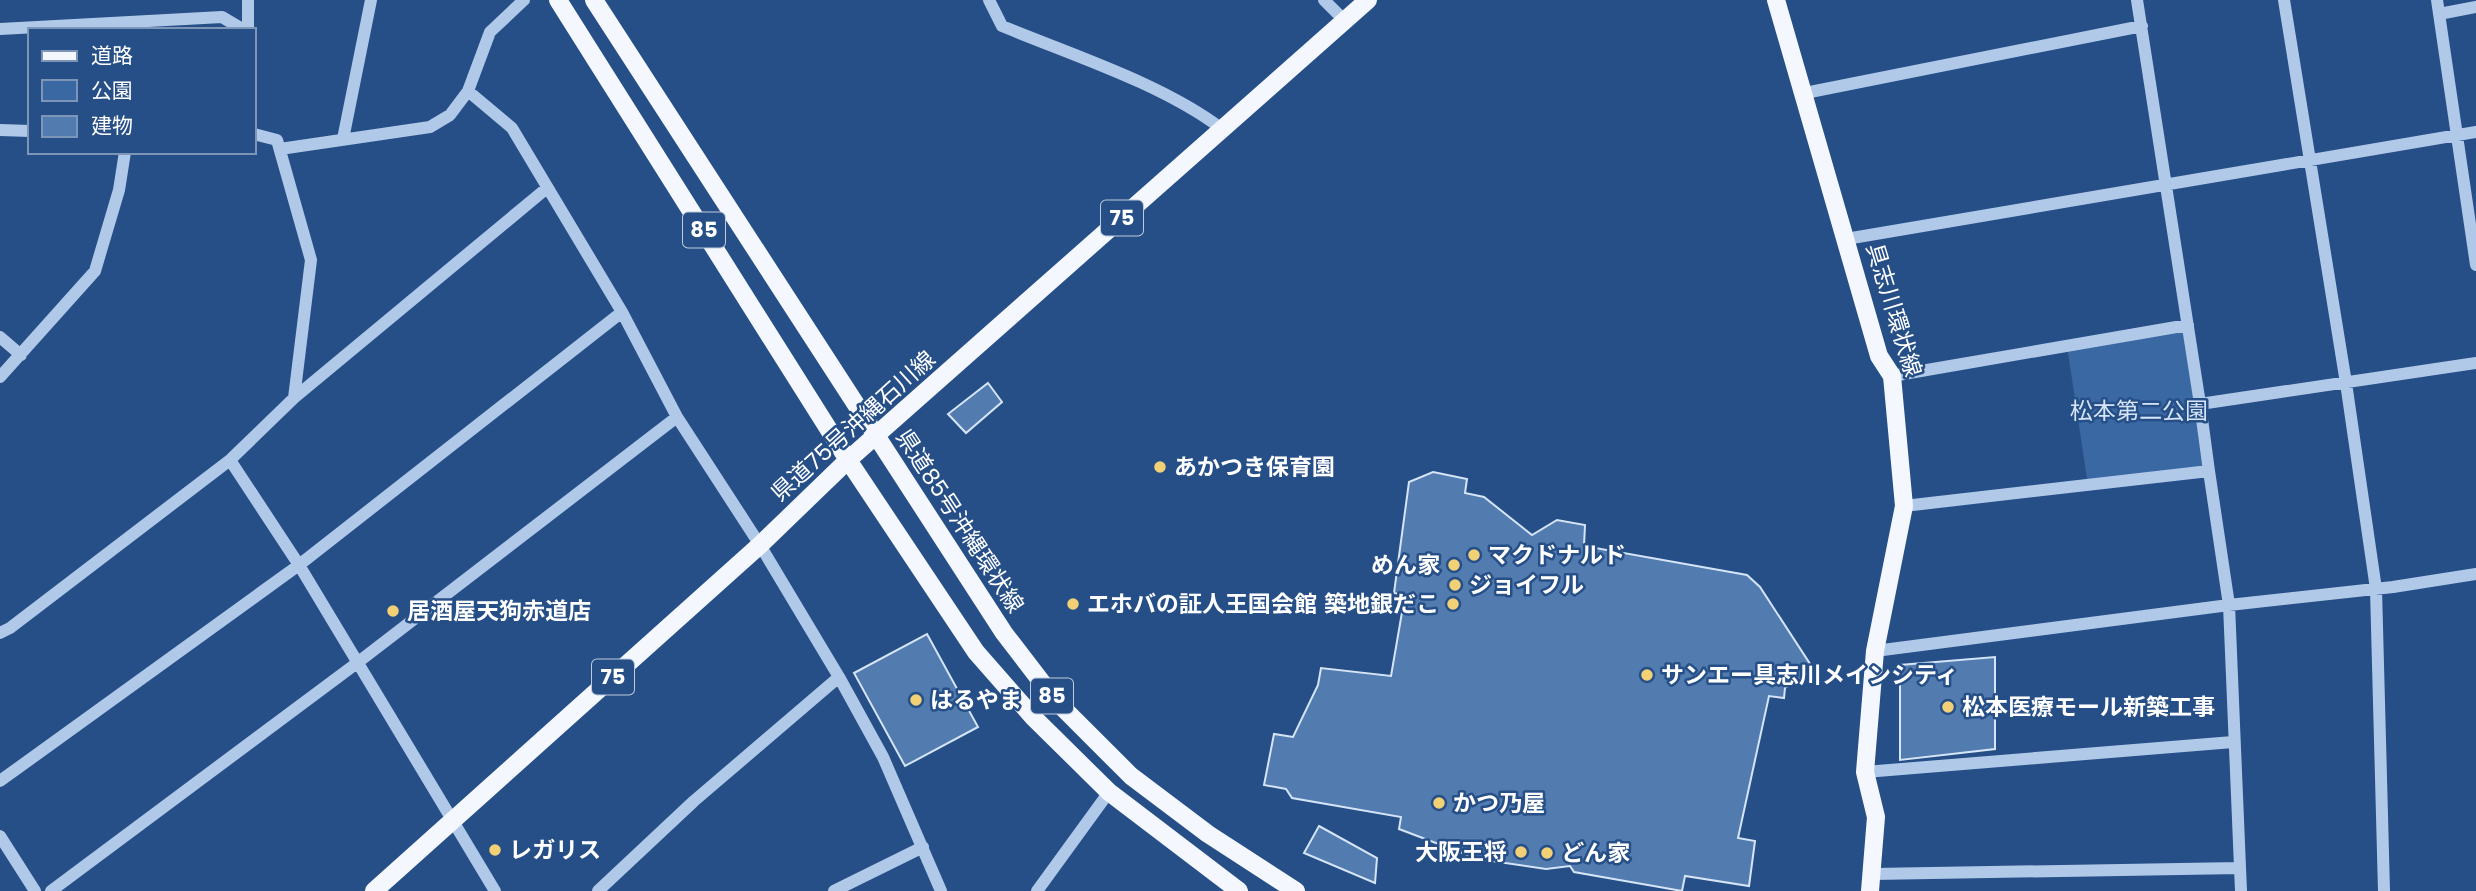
<svg xmlns="http://www.w3.org/2000/svg" width="2476" height="891" viewBox="0 0 2476 891" font-family="Poppins,'Noto Sans JP',sans-serif">
	<rect width="100%" height="100%" fill="#264f87"/>
	<path fill="#3a68a3" d="M2188,325L2209,471L2088,485L2067,346Z"/>
	<path fill="#527bb0" stroke="#d5e4f7" stroke-width="2" d="M988,383L1002,402L966,433L948,414Z
		M1433,472L1467,479L1465,493L1484,497L1532,535L1557,520L1585,525L1584,546L1747,575L1760,587L1814,670L1785,688L1784,698L1769,696L1738,838L1755,841L1749,886L1685,876L1682,891L1574,872L1570,866L1546,869L1478,859L1399,829L1401,817L1292,798L1286,789L1264,785L1274,734L1293,737L1318,685L1321,668L1391,676L1405,595L1394,593L1409,482Z
		M927,634L978,727L905,766L854,673Z
		M1995,657V749L1900,760V665Z
		M1319,826L1377,858L1375,883L1304,853Z"/>
	<g fill="none" stroke-linecap="round" stroke-linejoin="round">
		<path stroke="#b1c9e9" stroke-width="12" d="M989,0L1002,26C1072,55 1163,84 1222,129
			M1324,0L1345,21
			M2137,0L2200,404
			M2284,0L2346,383L2376,589L2384,891
			M2437,0L2476,265
			M2439,14L2476,7
			M0,29L222,17L244,30
			M248,30V0
			M468,91L512,128L622,312L677,417L760,545L839,677L883,757L941,891
			M1805,93L2142,26
			M0,130L30,131
			M254,134L277,140L311,260L294,398
			M343,139L371,0
			M280,149L430,127L450,115L468,91L490,32L524,0
			M1846,239L2476,132
			M0,337L21,355
			M1892,376L2188,325
			M0,377L95,271L119,190L125,152
			M230,460L299,565L495,891
			M2209,471L2200,404L2476,363
			M1904,506L2209,471L2229,605L2241,891
			M0,633L10,628L230,460L294,398L547,188
			M1875,651L2229,605L2393,587L2476,574
			M1865,772L2233,742
			M0,781L299,565L622,312
			M0,836L35,891
			M1873,874L2240,868
			M51,891L357,663L677,417
			M598,891L694,801L839,677
			M834,891L923,847
			M1037,891L1109,792"/>
		<path stroke="#f4f8fe" stroke-width="18" d="M558,0L848,460L976,652L1033,717L1109,792L1239,891
			M594,0L1004,633L1057,702L1131,776L1208,834L1296,891
			M1776,0L1879,356L1892,376L1904,506L1875,651L1865,772L1876,817L1870,891
			M374,891L760,545L848,460L1368,0"/>
	</g>
	<g fill="#f2d076" stroke="#264f87" stroke-width="2.5">
		<circle cx="1160" cy="467" r="7"/>
		<circle cx="1474" cy="555" r="7"/>
		<circle cx="1454" cy="565" r="7"/>
		<circle cx="1455" cy="585" r="7"/>
		<circle cx="1073" cy="604" r="7"/>
		<circle cx="1453" cy="604" r="7"/>
		<circle cx="393" cy="611" r="7"/>
		<circle cx="1647" cy="675" r="7"/>
		<circle cx="916" cy="700" r="7"/>
		<circle cx="1948" cy="707" r="7"/>
		<circle cx="1439" cy="803" r="7"/>
		<circle cx="495" cy="850" r="7"/>
		<circle cx="1521" cy="852" r="7"/>
		<circle cx="1547" cy="853" r="7"/>
	</g>
	<g text-anchor="middle" stroke-width="5" stroke-linejoin="round" paint-order="stroke">
		<g fill="#264f87" stroke="#becadb" stroke-width="2">
			<rect x="1101" y="200.5" width="42" height="35" rx="5"/>
			<rect x="683" y="212.5" width="42" height="35" rx="5"/>
			<rect x="592" y="659.5" width="42" height="35" rx="5"/>
			<rect x="1031" y="678.5" width="42" height="35" rx="5"/>
		</g>
		<g font-size="21" font-weight="bold" fill="#fff">
			<text x="1122" y="225">75</text>
			<text x="704" y="237">85</text>
			<text x="613" y="684">75</text>
			<text x="1052" y="703">85</text>
		</g>
		<g font-size="23" fill="#fff" stroke="#264f87">
			<text transform="translate(1894 310) rotate(73)" y="8">具志川環状線</text>
			<text transform="translate(853 426) rotate(-42)" y="8">県道75号沖縄石川線</text>
			<text transform="translate(960 521) rotate(57)" y="8">県道85号沖縄環状線</text>
		</g>
		<g font-size="23" fill="#d5e4f7" stroke="#264f87">
			<text x="2139" y="419">松本第二公園</text>
		</g>
		<g font-size="23" font-weight="bold" fill="#fff" stroke="#264f87" text-anchor="start">
			<text x="1174" y="475">あかつき保育園</text>
			<text x="1488" y="563">マクドナルド</text>
			<text x="1440" y="573" text-anchor="end">めん家</text>
			<text x="1469" y="593">ジョイフル</text>
			<text x="1087" y="612">エホバの証人王国会館</text>
			<text x="1439" y="612" text-anchor="end">築地銀だこ</text>
			<text x="407" y="619">居酒屋天狗赤道店</text>
			<text x="1661" y="683">サンエー具志川メインシティ</text>
			<text x="930" y="708">はるやま</text>
			<text x="1962" y="715">松本医療モール新築工事</text>
			<text x="1453" y="811">かつ乃屋</text>
			<text x="509" y="858">レガリス</text>
			<text x="1507" y="860" text-anchor="end">大阪王将</text>
			<text x="1561" y="861">どん家</text>
		</g>
	</g>
	<rect x="28" y="28" width="228" height="126" fill="#264f87" stroke="#7d95b7" stroke-width="2"/>
	<rect x="42" y="51" width="35" height="10" fill="#f4f8fe" stroke="#7d95b7" stroke-width="2"/>
	<text x="91" y="63" font-size="21" fill="#ffffff">道路</text>
	<rect x="42" y="80" width="35" height="21" fill="#3a68a3" stroke="#7d95b7" stroke-width="2"/>
	<text x="91" y="98" font-size="21" fill="#ffffff">公園</text>
	<rect x="42" y="116" width="35" height="21" fill="#527bb0" stroke="#7d95b7" stroke-width="2"/>
	<text x="91" y="133" font-size="21" fill="#ffffff">建物</text>
</svg>
